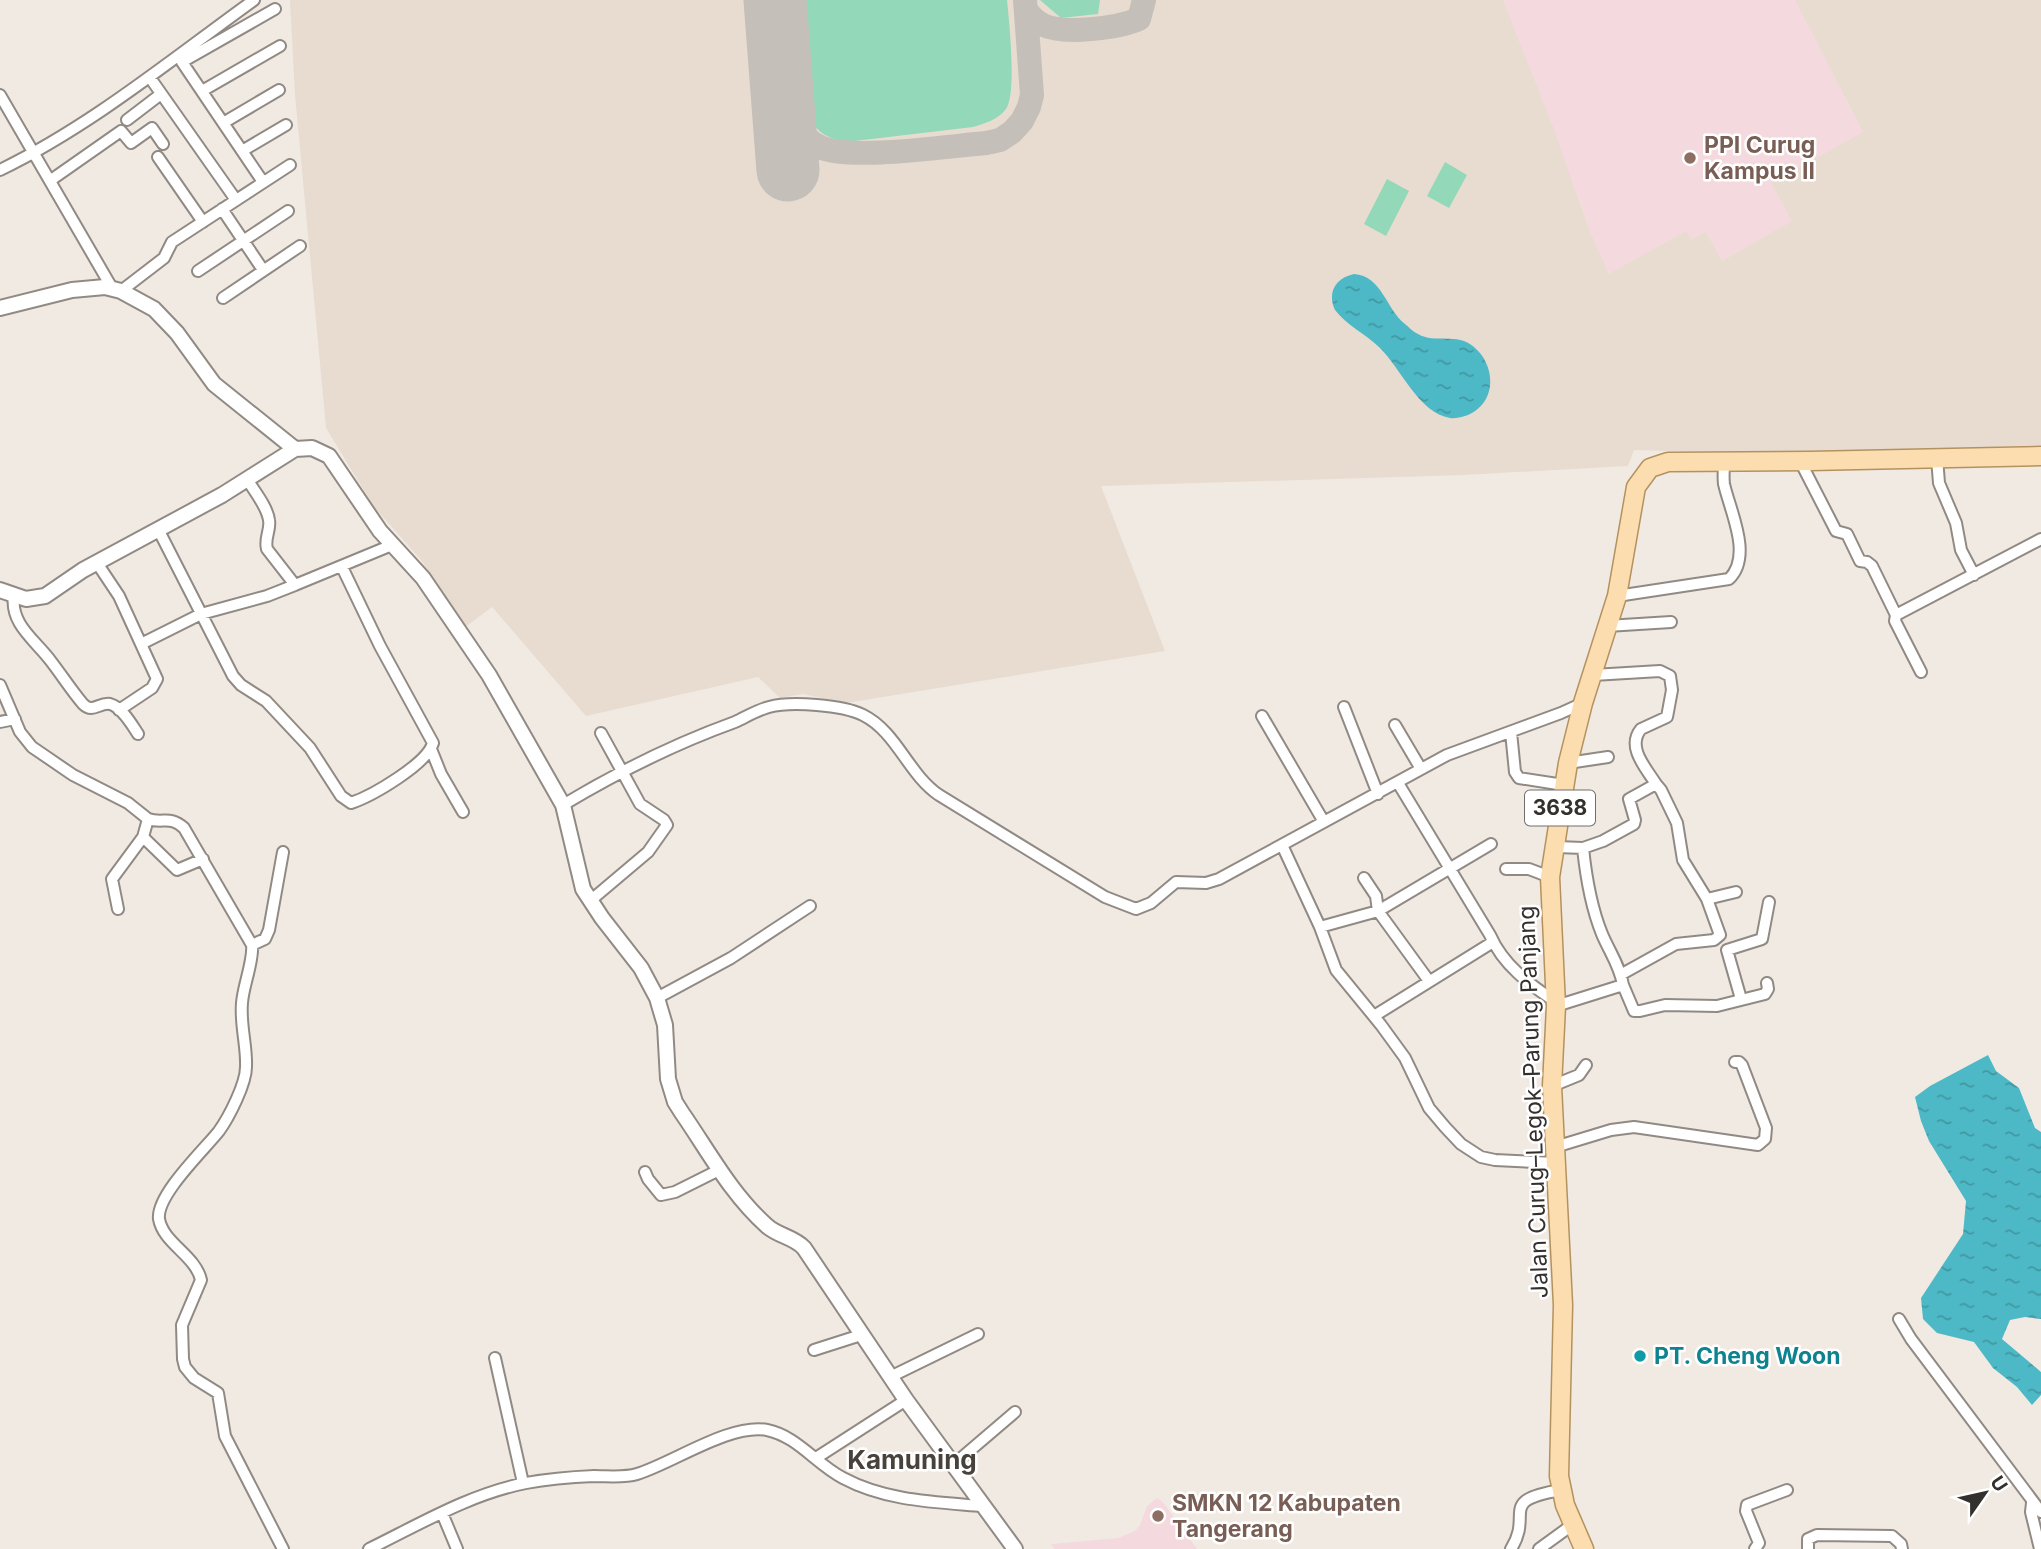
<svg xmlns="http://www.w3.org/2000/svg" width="2041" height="1549" viewBox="0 0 2041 1549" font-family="Inter,sans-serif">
	<defs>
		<pattern id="water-ripples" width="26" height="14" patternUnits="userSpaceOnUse" patternTransform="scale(1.75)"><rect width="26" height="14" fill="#4db9c6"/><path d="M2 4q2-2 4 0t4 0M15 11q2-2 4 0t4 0" fill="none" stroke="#4197a1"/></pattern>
	</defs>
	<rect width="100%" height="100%" fill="#f1eae3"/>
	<path fill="#e8dcd0" d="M290,0H2041V445L1811,455L1634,450L1628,466L1464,475L1101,486L1165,651L846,703L803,694L780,698L758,677L586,716L492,607L464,628L421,560L374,507L326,428L295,95Z"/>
	<path fill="#f4dadf" d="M1503,0H1795L1863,132L1771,183L1792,221L1722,261L1706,232L1691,240L1686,231L1609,274L1588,227L1554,129Z
		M1157,1498L1163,1502L1197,1549H1054L1051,1544L1118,1538L1135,1531L1140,1525L1147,1506Z"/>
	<path fill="#93d8b9" d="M805,0H1007C1009,21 1017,93 1006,109C999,119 984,124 973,127L846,142C833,139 822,136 814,125Z
		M1040,0H1100L1098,14L1061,18Z
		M1445,162L1467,175L1449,208L1427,196Z
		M1387,179L1409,191L1386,236L1364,224Z"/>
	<path fill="url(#water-ripples)" d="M1354,274C1382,276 1386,309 1405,324C1409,327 1413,332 1418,334C1435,344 1457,332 1474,347C1497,366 1497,405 1465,416C1461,417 1454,419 1450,418C1419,413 1401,369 1380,348C1366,334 1346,325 1335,310C1327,293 1335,278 1354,274Z
		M1988,1055L1996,1071L2019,1088L2035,1128L2041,1132V1319L2025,1317L2010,1320L2002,1339L2041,1372V1395L2032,1405L2017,1387L1993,1368L1974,1342L1937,1333L1923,1319L1921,1298L1963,1234L1966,1201L1929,1141L1921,1121L1915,1097L1930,1086Z"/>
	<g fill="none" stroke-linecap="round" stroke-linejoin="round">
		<path stroke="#c5bfb9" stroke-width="24" d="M1026,10C1031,17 1036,22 1043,25C1064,35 1118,28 1139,19L1144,0
			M780,74C784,100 794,135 820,147C849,161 949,146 986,143L1000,140L1012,132L1022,121L1029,107L1032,95L1025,0"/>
		<path stroke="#c5bfb9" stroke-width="63" d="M775,0L788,170"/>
		<g stroke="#918a84" stroke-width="14">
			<path id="minor" d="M153,82L236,200
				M202,91L280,46
				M0,95L112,288
				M127,120L161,94
				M223,123L279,90
				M242,151L286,125
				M158,157L203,222
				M0,170C91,126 172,59 254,0
				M51,180L121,131L131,143L152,128L163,144
				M263,182L182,62L275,9
				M222,209L263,270
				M198,271L288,211
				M121,291L164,258L172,242L290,165
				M223,298L300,246
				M1937,458L1939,483L1956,523L1961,550L1974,575
				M1800,461L1836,531L1847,534L1860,561L1867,562L1872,566L1896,615
				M158,529L233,676L241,685L266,701L310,748L341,796L351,803C372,796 427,764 433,743L380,646L342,567
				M97,563L119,596L157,679L152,688L119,710
				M295,585L392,545
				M14,596C10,624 35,640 50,660C61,674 71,690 83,704C93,714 99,702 110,704C122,707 132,725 138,734
				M1617,596L1729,579C1753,556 1730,511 1724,484C1723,477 1724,469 1724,462
				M1607,626L1671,622
				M141,644L201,614L267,596L295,585L267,549C264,538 271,530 269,520C267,506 254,491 247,479
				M1921,672L1895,621L1896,615L2041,539
				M1593,675L1660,671L1670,676L1672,690L1667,717L1641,729C1626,747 1646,768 1656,784
				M0,685L20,732L32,747L73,775L128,803L148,819C163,824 170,815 184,828L252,945C254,960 243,986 242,1003C240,1025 247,1046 246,1067C246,1084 229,1117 219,1131C205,1149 156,1195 159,1219C163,1243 196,1256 201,1280L182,1325L183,1359L185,1367L194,1378L218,1393L225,1436L283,1549
				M1344,707L1378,794
				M1262,716L1324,822
				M0,722L15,719
				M1395,725L1421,769
				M1511,732L1515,772L1519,778L1564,785
				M431,749L441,774L463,812
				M1568,763L1608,757
				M1398,783L1490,935C1503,965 1529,984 1556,1002
				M563,805C618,772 674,744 735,722C746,717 757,710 769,707C791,701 843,705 863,715C897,732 908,774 939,795L1105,897L1136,909L1151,903L1176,882L1206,883L1219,879L1447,755L1561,713L1583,703
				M143,837L177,870L203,859
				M1282,845L1320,927L1336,970L1381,1025L1405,1058L1429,1108L1445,1127L1461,1144L1481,1157L1495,1160L1555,1163
				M1557,847L1583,848
				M1506,869H1529L1550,877
				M1364,878L1376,896L1378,911L1429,981
				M1707,899L1736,892
				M590,901L648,852L667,825L664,820L640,804L601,733
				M118,909L112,879L143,837L148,819
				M1320,927L1378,911L1491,844
				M252,945L265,939L269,930L283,852
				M1623,985L1634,1011H1640L1665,1005L1717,1006L1765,994L1768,989L1767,983
				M657,998L731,958L810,906
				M1741,999L1727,950L1762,939L1769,902
				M1556,1006L1623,985C1620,966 1609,951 1602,934C1591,907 1586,877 1583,848L1603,841L1634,824L1635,820L1629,799L1656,784L1661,790L1677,823L1683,860L1707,899L1720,935L1714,940L1676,944L1622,974
				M1374,1016L1493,942
				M1552,1086L1579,1075L1586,1065
				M1555,1147L1611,1130L1634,1127L1758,1145L1765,1139L1766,1128L1742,1065L1739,1062H1735
				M645,1172L648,1179L661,1195L675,1192L719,1170
				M1899,1319L1911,1339L2041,1512
				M814,1350L861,1335
				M495,1358L523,1483
				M890,1377L978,1334
				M816,1458L906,1400
				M953,1465L1015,1412
				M2032,1503L2031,1512L2040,1549
				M442,1513L457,1549
				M369,1549C420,1524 470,1494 526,1483C548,1479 572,1477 594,1476C608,1476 624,1478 637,1474C673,1463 730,1423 767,1430C797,1436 816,1464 843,1478C886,1501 934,1502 982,1506
				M1511,1549C1534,1513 1496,1501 1561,1490
				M1539,1549L1572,1525
				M1755,1549L1759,1543L1746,1511L1747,1505L1787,1490
				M1808,1549V1539L1817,1535L1892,1536L1901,1544L1902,1549"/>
		</g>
		<g stroke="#918a84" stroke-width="18">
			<path id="tertiary" d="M0,308L72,290L105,287L121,291L154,309L177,333L214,384L295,449
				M0,590L26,599L45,596L83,570L222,495L295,449L312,448L329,456L380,531L423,578L489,675L563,805L583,889L602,918L641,968L657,998L665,1025L668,1079L675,1102L682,1113C709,1152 731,1194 767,1226C778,1236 794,1237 804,1248L906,1400L1015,1549"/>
		</g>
		<g stroke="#b4925f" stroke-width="21">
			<path id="primary" d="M1584,1549L1565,1505L1559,1476L1563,1305L1552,1086L1556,1006L1550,877L1568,763L1583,703L1617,596L1636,487L1650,468L1668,462L1810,461L2041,456"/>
		</g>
		<use href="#minor" stroke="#fff" stroke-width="10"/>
		<use href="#tertiary" stroke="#fff" stroke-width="14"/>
		<use href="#primary" stroke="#fbddaf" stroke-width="18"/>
	</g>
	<g fill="#8d6e63" stroke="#fff" stroke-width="2.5">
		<circle cx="1690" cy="158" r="7"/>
		<circle cx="1158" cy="1516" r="7"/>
	</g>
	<circle fill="#0f9aa8" stroke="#fff" stroke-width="2.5" cx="1640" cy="1356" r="7"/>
	<g text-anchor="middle" stroke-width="5" stroke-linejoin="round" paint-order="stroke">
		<rect fill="#fff" stroke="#706e6d" stroke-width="2" x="1525" y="790.5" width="70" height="35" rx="5"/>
		<g font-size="21" font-weight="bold" fill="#33302e">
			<text x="1560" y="815">3638</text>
		</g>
		<g font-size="23" font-weight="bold" fill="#785e54" stroke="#fff" text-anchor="start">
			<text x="1704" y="153">PPI Curug<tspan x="1704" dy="26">Kampus II</tspan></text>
			<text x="1172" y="1511">SMKN 12 Kabupaten<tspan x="1172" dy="26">Tangerang</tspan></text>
		</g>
		<g font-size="23" fill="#33302e" stroke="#fff">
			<text transform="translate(1533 1102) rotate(-92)" y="8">Jalan Curug–Legok–Parung Panjang</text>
		</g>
		<g font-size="23" font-weight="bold" fill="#0d838f" stroke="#fff" text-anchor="start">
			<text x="1654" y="1364">PT. Cheng Woon</text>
		</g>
		<g font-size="26" font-weight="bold" fill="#48423c" stroke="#fff">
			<text x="912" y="1469">Kamuning</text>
		</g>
	</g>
	<g transform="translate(1985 1493) rotate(56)" stroke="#ffffff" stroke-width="5" paint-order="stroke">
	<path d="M0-5L12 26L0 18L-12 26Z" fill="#33302e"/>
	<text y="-10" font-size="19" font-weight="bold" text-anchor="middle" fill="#33302e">U</text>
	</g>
</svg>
